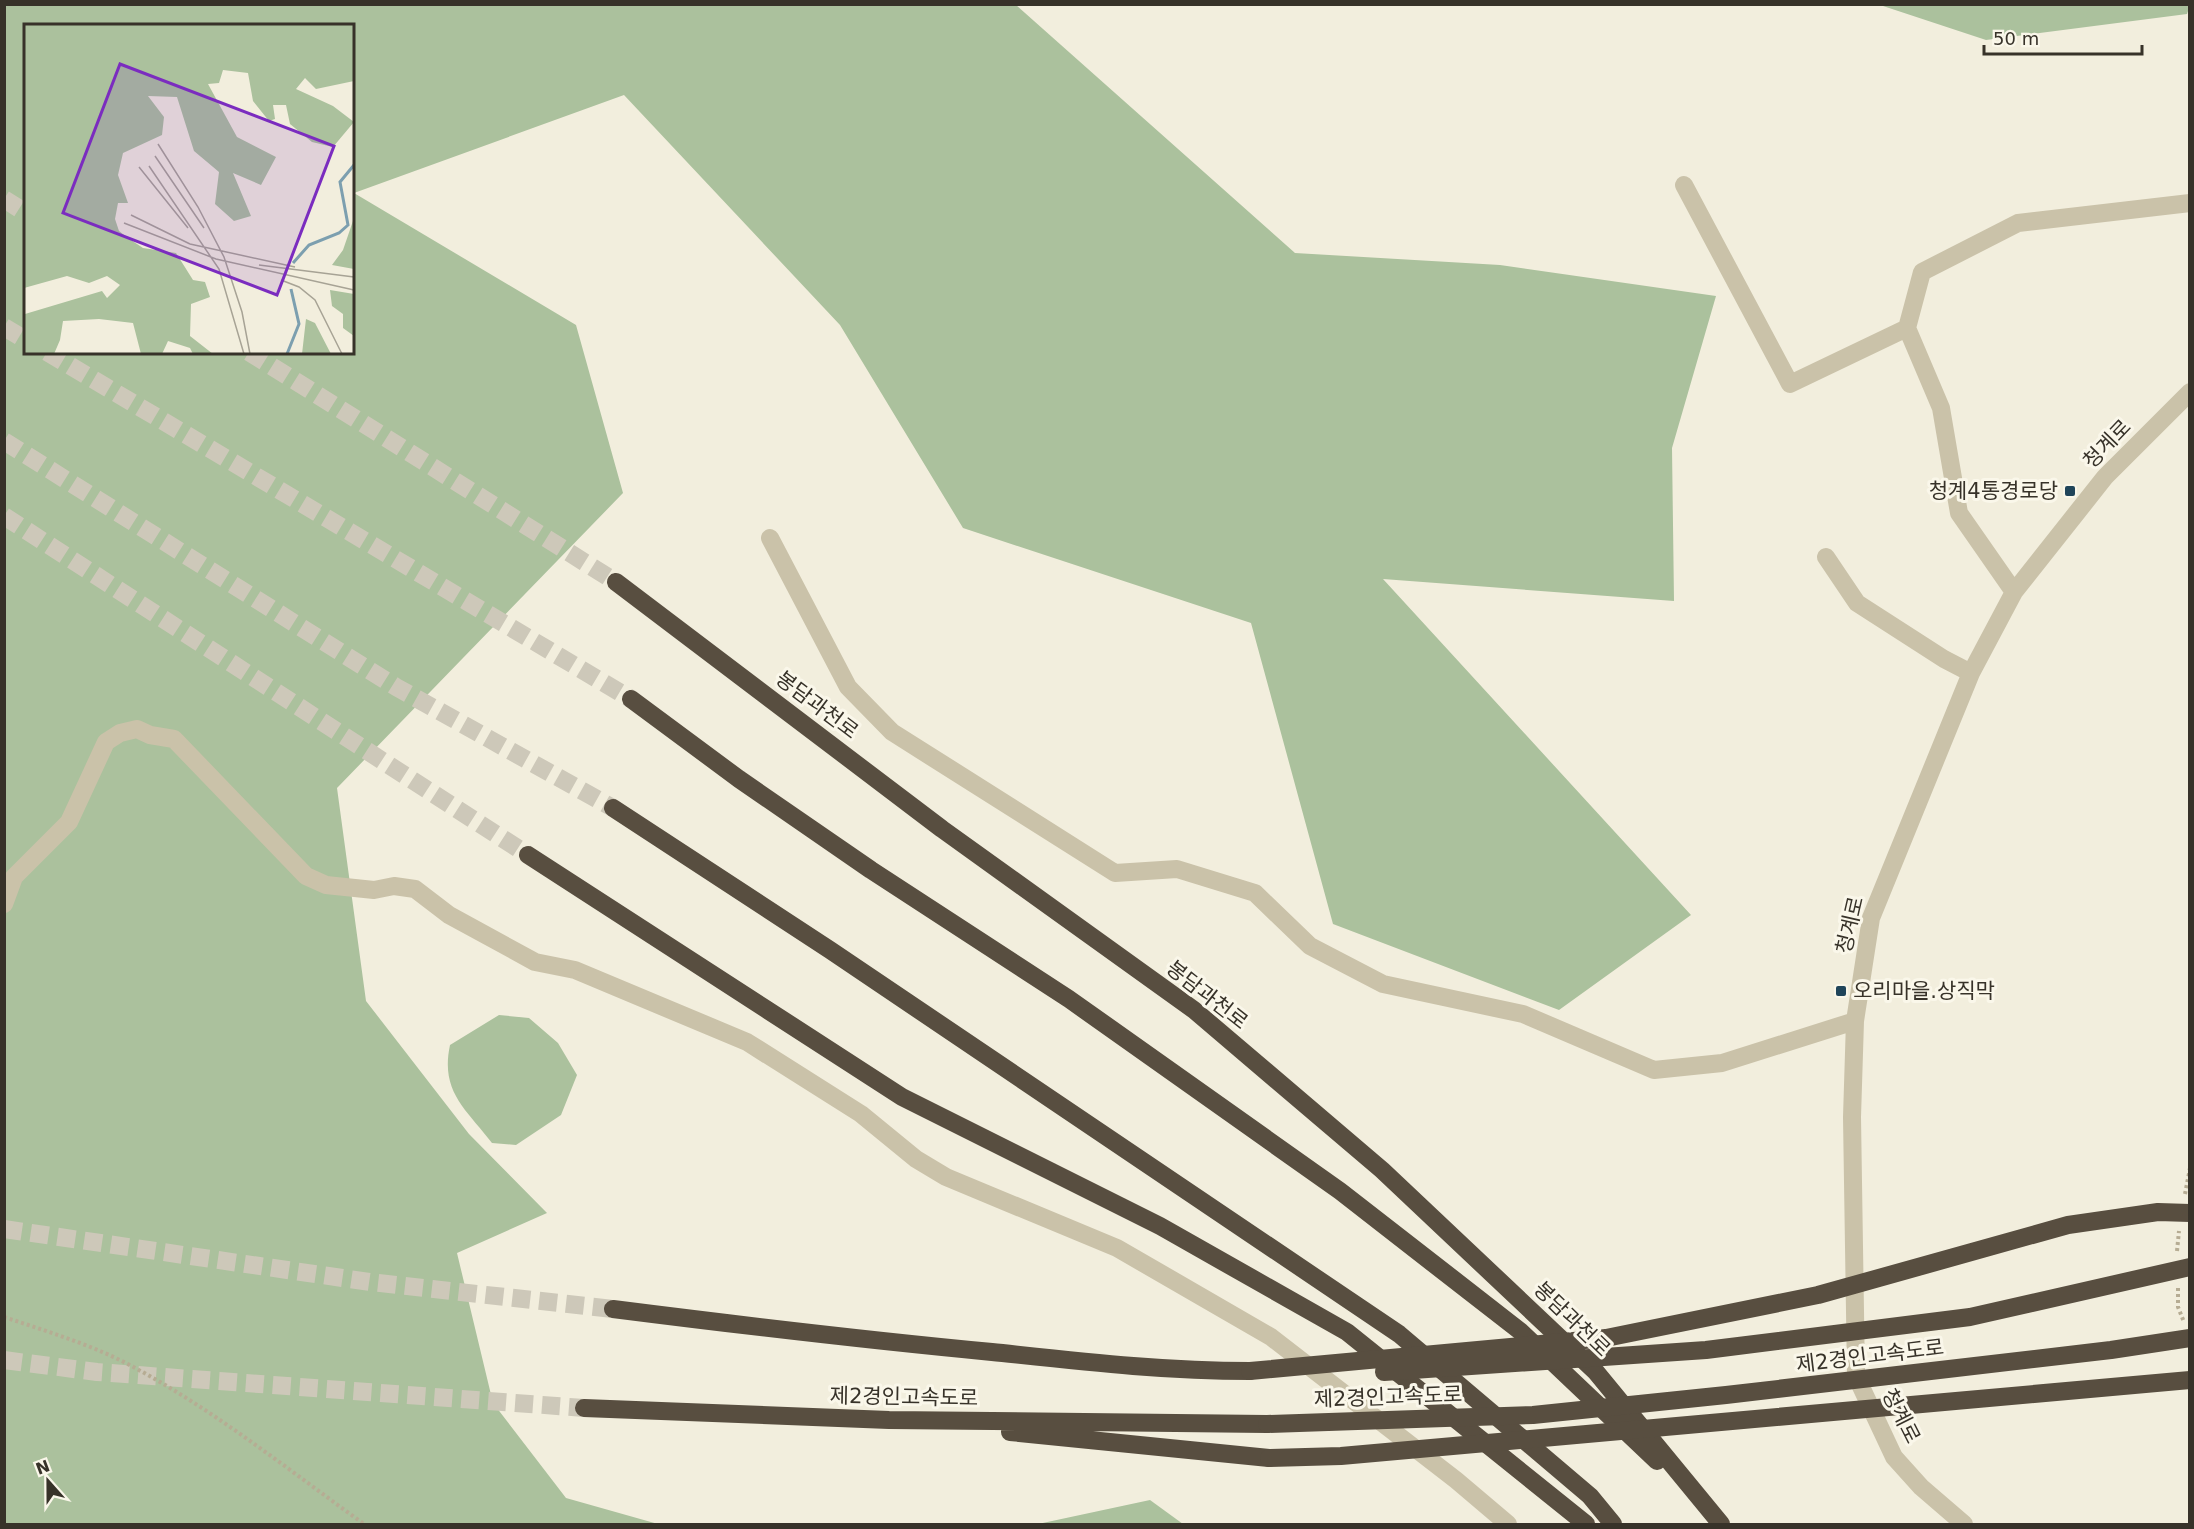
<svg xmlns="http://www.w3.org/2000/svg" width="2194" height="1529" viewBox="0 0 2194 1529" font-family="'DejaVu Sans','Noto Sans KR',sans-serif">
	<rect width="100%" height="100%" fill="#f2eedd"/>
	<path fill="#abc19d" fill-rule="evenodd" d="M5,5H1016L1295,253L1500,265L1716,296L1672,448L1674,601L1383,579L1691,915L1559,1010L1333,924L1251,623L963,528L840,325L624,95L354,193L576,325L623,493L337,788L366,1001L469,1134L547,1213L457,1253L493,1403L566,1498L658,1524H5ZM26,26H352V352H26Z
		M1880,5L2189,4L2190,5L2187,14L1986,40Z
		M499,1015L529,1018L558,1043L577,1075L561,1115L516,1145L492,1143C466,1109 440,1092 450,1045Z
		M1150,1500L1183,1524H1038Z"/>
	<g fill="none" stroke-linecap="round" stroke-linejoin="round">
		<path stroke="#cdc8b9" stroke-width="18" stroke-dasharray="18 9" stroke-linecap="butt" d="M4,199L26,213
			M4,327L26,340
			M47,352L631,699
			M249,352L616,582
			M4,441L396,687L613,808
			M4,516L528,855
			M4,1229L370,1282L613,1309
			M4,1360L97,1372L584,1408"/>
		<path stroke="#b6ac93" stroke-width="4" stroke-dasharray="3 3" stroke-linecap="butt" d="M2185,1194L2190,1168
			M2177,1251L2179,1231
			M2178,1288V1307L2184,1322
			M4,1317C49,1332 96,1346 137,1369C218,1413 290,1471 364,1524"/>
		<path stroke="#cac2a9" stroke-width="18" d="M1684,185L1790,384L1907,328
			M770,538L848,687L892,732L1115,873L1177,869L1255,893L1310,946L1383,984L1523,1014L1654,1070L1722,1063L1855,1021
			M1826,557L1857,603L1944,659L1971,673
			M2014,592L1959,513L1941,408L1907,328L1922,272L2018,223L2190,203
			M4,904L14,877L69,822L106,742L120,733L137,729L150,735L174,739L306,876L326,885L374,890L394,886L415,889L449,915L535,962L575,970L747,1042L861,1114L916,1159L946,1177L1117,1248L1271,1337L1456,1480L1508,1524
			M1964,1524L1921,1487L1894,1457L1856,1376L1852,1117L1855,1021L1871,918L1971,673L2014,592L2105,477L2190,392"/>
		<path stroke="#584e40" stroke-width="18" d="M616,582L942,829L1194,1010L1382,1170L1596,1372L1721,1524
			M631,699L739,779L871,870L1069,999L1340,1191L1520,1331L1657,1461
			M613,808L830,950L1399,1334L1590,1496L1613,1524
			M528,855L902,1097L1160,1226L1347,1332L1586,1524
			M613,1309C739,1325 865,1340 992,1352C1078,1361 1163,1371 1250,1371
			M584,1408L889,1420L1267,1424
			M1010,1432L1269,1458"/>
		<path stroke="#584e40" stroke-width="18" d="M1250,1371L1606,1338L1818,1295L2068,1225L2158,1212L2190,1213
			M1384,1372L1706,1350L1970,1317L2190,1267
			M1267,1424L1533,1415L1726,1395L2111,1350L2190,1338
			M1269,1458L1341,1456L2190,1380"/>
	</g>
	<g fill="#1f4459" stroke="#faf7ea" stroke-width="2">
		<rect x="2064" y="485" width="12" height="12" rx="3"/>
		<rect x="1835" y="985" width="12" height="12" rx="3"/>
	</g>
	<g text-anchor="middle" stroke-width="6" stroke-linejoin="round" paint-order="stroke">
		<g font-size="21" fill="#373229" stroke="#faf7ea">
			<text transform="translate(2107 444) rotate(-46)" y="7">청계로</text>
			<text transform="translate(817 705) rotate(37)" y="7">봉담과천로</text>
			<text transform="translate(1850 925) rotate(-77)" y="7">청계로</text>
			<text transform="translate(1207 995) rotate(38)" y="7">봉담과천로</text>
			<text transform="translate(1572 1319) rotate(44)" y="7">봉담과천로</text>
			<text transform="translate(1870 1356) rotate(-7)" y="7">제2경인고속도로</text>
			<text transform="translate(904 1397) rotate(1)" y="7">제2경인고속도로</text>
			<text transform="translate(1388 1397) rotate(-2)" y="7">제2경인고속도로</text>
			<text transform="translate(1901 1416) rotate(63)" y="7">청계로</text>
		</g>
		<g font-size="21" fill="#373229" stroke="#faf7ea" text-anchor="end">
			<text x="2058" y="498">청계4통경로당</text>
			<text x="1853" y="998" text-anchor="start">오리마을.상직막</text>
		</g>
	</g>
	<g transform="translate(24 24)">
		<rect width="330" height="330" fill="#f2eedd"/>
		<path d="M330,0V57L292,65L281,54L272,65L309,82L330,98L309,123L288,118L266,100L262,81H249L251,95L245,97L229,77L224,49L199,46L195,59L184,60L213,113L252,133L237,161L209,149L227,192L210,197L191,180L195,148L170,127L153,73L124,72L140,93L138,111L99,129L94,151L104,179H94L91,195L95,207L104,214L119,224L152,229L169,256L181,258L186,273L167,280L166,312L189,330H169L166,324L144,317L138,330H117L109,299L75,295L39,297L36,316L30,330H0L1,290L78,267L83,274L96,261L83,252L65,259L43,252L0,264V0ZM330,194V245L308,241L319,226ZM306,266L330,270V312L319,304V290L308,282ZM282,295L291,299L307,330H278Z" fill="#abc19d"/>
		<path fill="none" stroke="#7c9faf" stroke-width="3" d="M269,239L285,221L315,209L324,201L316,158L330,141M263,330L275,300L267,265"/>
		<path fill="none" stroke="#a7a395" stroke-width="1.5" d="M134,120L174,183L200,233L218,288L226,330M131,132L180,204M125,142L195,245L220,330M115,143L164,204M107,191L166,220M100,199L192,235L330,266M166,220L271,243M235,241L330,253M257,256L275,263L291,276L318,330"/>
		<path fill="#7b2cbf" fill-opacity="0.15" stroke="#7b2cbf" stroke-width="3" d="M96,40L310,122L253,271L39,189Z"/>
		<rect width="330" height="330" fill="none" stroke="#373229" stroke-width="3"/>
	</g>
	<rect width="2194" height="1529" fill="none" stroke="#373229" stroke-width="12"/>
	<g transform="translate(48 1481) rotate(339)" stroke="#faf7ea" stroke-width="4.5" paint-order="stroke">
	<path d="M0-4.5L10 22L0 15L-10 22Z" fill="#373229"/>
	<text y="-9" font-size="16" font-weight="bold" text-anchor="middle" fill="#373229">N</text>
	</g>
	<path d="M1984 45v9h158v-9" fill="none" stroke="#373229" stroke-width="3"/>
	<text x="1993" y="45" font-size="18" fill="#373229" stroke="#faf7ea" stroke-width="4.5" paint-order="stroke">50 m</text>
</svg>
